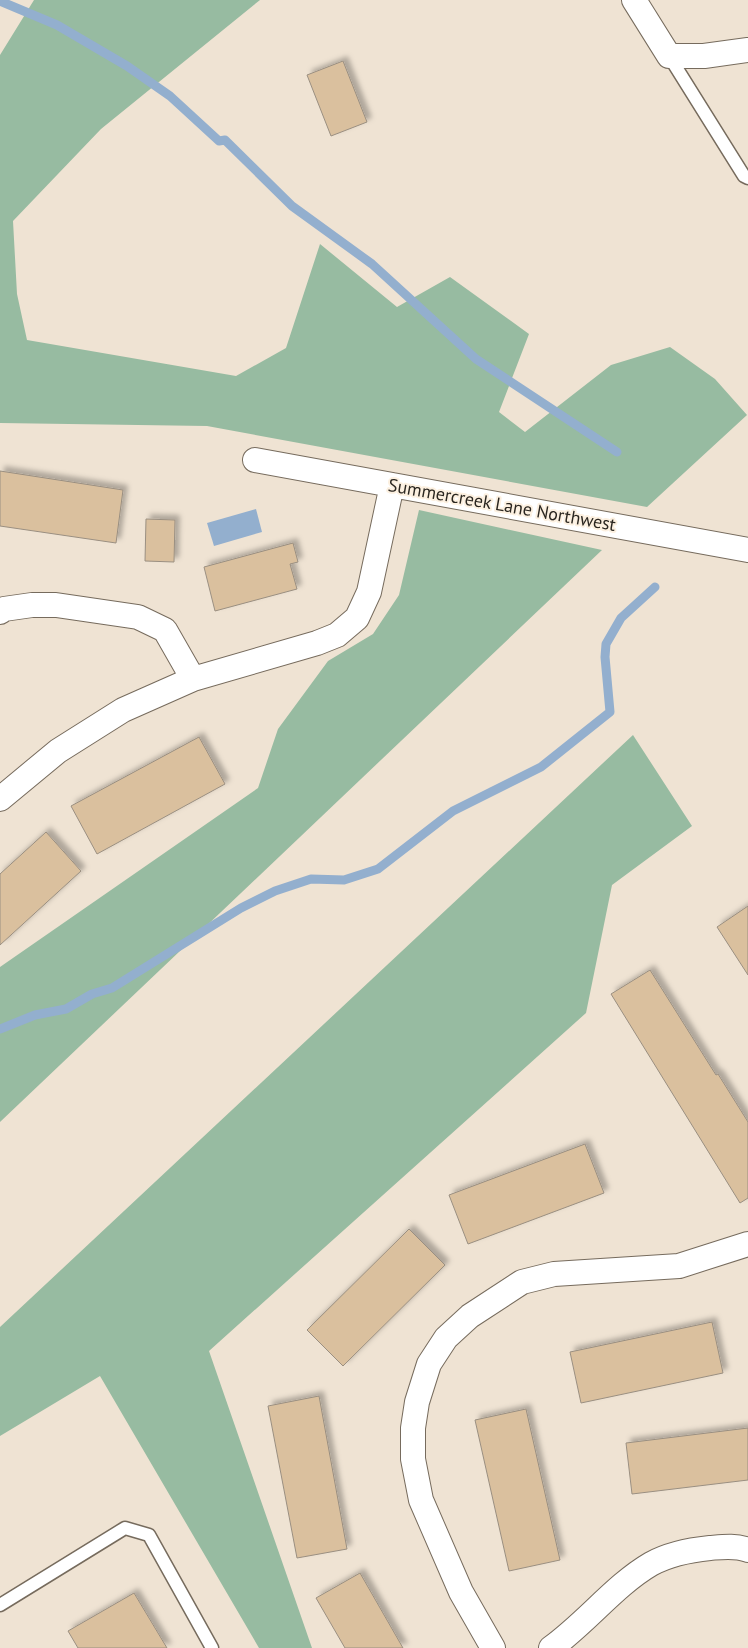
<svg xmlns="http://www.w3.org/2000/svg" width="748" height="1648" viewBox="0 0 748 1648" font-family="'PT Sans',sans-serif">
	<defs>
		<filter id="shadow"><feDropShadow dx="4.5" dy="-4.5" stdDeviation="2.5" flood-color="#0004"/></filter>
	</defs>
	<rect width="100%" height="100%" fill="#efe3d3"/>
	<path fill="#97bba1" d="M34,0H260L101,129L13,221L17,294L27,340L236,376L286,348L320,244L397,307L450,277L529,334L499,412L525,432L611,365L670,347L715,379L747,415L647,507L207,426L0,423V55Z
		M419,510L602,550L0,1122V967L258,788L278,729L328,661L373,634L399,595Z
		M633,735L692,826L612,885L586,1013L209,1351L312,1648H259L100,1376L0,1436V1327Z"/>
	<path fill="#93afce" d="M256,509L262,532L214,546L207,523Z"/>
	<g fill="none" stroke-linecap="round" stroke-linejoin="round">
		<path stroke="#93afce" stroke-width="9" d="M0,1L57,25L127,66L170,96L219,141L225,140L292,206L372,264L476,359L617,452
			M0,1029L35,1015L66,1009L92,994L112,988L241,908L275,891L311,879L344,880L378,869L453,811L541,767L610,712L605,657L606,644L621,618L655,587"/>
	</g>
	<path fill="#dac09e" stroke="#9a8f81" filter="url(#shadow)" d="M343,61L367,122L331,136L307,75Z
		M0,471L123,490L116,543L0,526Z
		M146,519L175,520L174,562L145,561Z
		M293,543L298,562L290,564L297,589L215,611L204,567Z
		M199,737L225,784L97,854L71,806Z
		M46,832L81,871L0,945V874Z
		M748,906V975L717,927Z
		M650,970L716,1075L718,1074L748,1122V1198L740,1203L611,994Z
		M585,1144L604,1193L468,1244L449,1195Z
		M409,1229L445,1265L343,1366L307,1330Z
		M712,1322L723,1373L581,1403L570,1352Z
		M319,1396L347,1549L297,1558L268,1406Z
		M526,1409L560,1560L509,1571L475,1420Z
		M748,1428V1480L632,1494L626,1443Z
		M360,1573L403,1648H345L316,1598Z
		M134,1593L167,1648H78L68,1631Z"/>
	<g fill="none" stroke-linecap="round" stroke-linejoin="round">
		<g stroke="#766b5d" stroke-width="15">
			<path id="service" d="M669,56L744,176L748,178
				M0,1605L125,1528L149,1535L212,1648"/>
		</g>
		<g stroke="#766b5d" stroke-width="26">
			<path id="minor" d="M634,0L669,56H704L748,50
				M255,460L748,550
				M0,612L4,609L32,605H56L138,617L165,630L193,679
				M0,799L58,751L123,710L193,679L317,643L337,635L357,618L369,592L392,485
				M493,1648L461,1592L421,1500L413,1459V1428L417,1402L429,1364L446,1338L470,1316L522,1282L554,1274L679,1266L748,1244
				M551,1648C586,1623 615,1585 651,1564C669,1554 690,1550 710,1548C722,1547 736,1545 748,1550"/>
		</g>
		<use href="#service" stroke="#fff" stroke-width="12"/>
		<use href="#minor" stroke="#fff" stroke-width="24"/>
	</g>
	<g text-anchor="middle" stroke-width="4" stroke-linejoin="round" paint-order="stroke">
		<g font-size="18" fill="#2a2620" stroke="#fcf0e0">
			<text transform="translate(502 505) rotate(10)" y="6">Summercreek Lane Northwest</text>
		</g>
	</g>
</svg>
